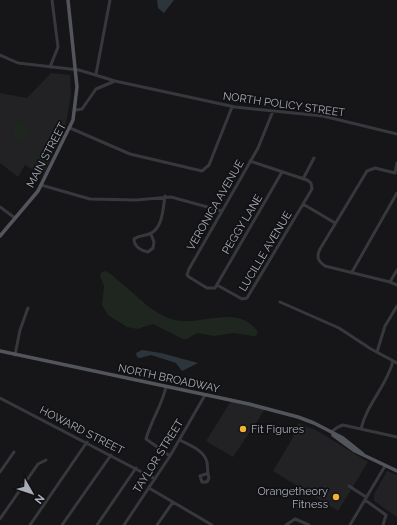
<svg xmlns="http://www.w3.org/2000/svg" width="397" height="525" viewBox="0 0 397 525" font-family="Raleway,sans-serif">
	<rect width="100%" height="100%" fill="#161618"/>
	<path fill="#222225" d="M51,73L70,75L71,95L66,123L43,176L25,165L18,177L0,163V93L27,98Z
		M231,401L266,408L233,457L206,441Z
		M298,423L316,430L368,462L338,511L273,471L292,439Z
		M387,471L397,475V517L374,501V494Z"/>
	<path fill="#1e261f" d="M16,119L32,130L23,143C12,137 9,130 16,119Z
		M32,154L40,158L42,155L50,159L43,173L27,165Z
		M105,271C111,273 115,278 120,282C137,295 153,315 175,320C203,326 238,303 258,332L256,336H253L234,333L214,336L197,333L187,339H183L153,324L137,329L127,327L108,315L102,305L104,286L100,276L101,273Z"/>
	<path fill="#2c353c" d="M157,0H174L164,13L158,8Z
		M142,350L161,353L198,363L182,371L176,363L151,355L140,358L137,357L136,353Z"/>
	<g fill="none" stroke-linecap="round" stroke-linejoin="round">
		<path stroke="#37383d" stroke-width="3" d="M0,55L18,63L79,70L115,81L235,107L323,116L397,134
			M50,67L58,47L52,0
			M96,74L110,0
			M76,110L82,109L96,89L115,81
			M273,111L258,148L189,269L187,275L189,277L207,288H215L282,172
			M70,128L130,154L202,171L209,165L232,107
			M397,163L395,173L375,168L367,171L320,249C316,257 318,261 325,266L390,282L397,285
			M303,179L314,158
			M41,185L90,199L136,200L171,197L222,211
			M303,204L335,223
			M0,207L15,218
			M151,234L154,242L153,248L148,252C142,251 134,247 134,239C139,235 144,236 149,234C163,229 163,208 165,196
			M352,272L397,193
			M390,282L397,270
			M217,285L242,299L247,298L312,189L311,183L307,180L250,161
			M280,302L339,328L371,349L397,363
			M377,352L385,326L397,306
			M15,355L20,330L28,308
			M166,387C162,405 151,421 146,439L170,456
			M0,398L155,479
			M361,429C367,403 387,386 393,361
			M331,432L338,427L343,425L397,437
			M180,440C189,445 204,450 207,462C208,469 207,473 209,478L207,482H202L200,476L206,474
			M0,472L14,452
			M349,486L366,497
			M149,488L212,525
			M365,500L386,515L383,525
			M0,519L38,464L46,460
			M30,525L87,442
			M62,525L111,455
			M97,525L136,468
			M124,525L170,456L205,395
			M157,525L173,502
			M286,525L295,519L309,525
			M350,525L385,466"/>
		<path stroke="#53555c" stroke-width="3.5" d="M0,236L38,191L73,120L77,87L68,0
			M0,351L249,404L298,417L314,423L343,438L363,454
			M333,435L355,451L397,471"/>
	</g>
	<g fill="#f2b134" stroke="#111113" stroke-width="1.5">
		<circle cx="243" cy="429" r="4"/>
		<circle cx="336" cy="497" r="4"/>
	</g>
	<g text-anchor="middle" stroke-width="3.5" stroke-linejoin="round" paint-order="stroke">
		<g font-size="11" fill="#a8adb8" stroke="#111113">
			<text transform="translate(284 104) rotate(8)" y="4">NORTH POLICY STREET</text>
			<text transform="translate(46 155) rotate(-62)" y="4">MAIN STREET</text>
			<text transform="translate(215 205) rotate(-60)" y="4">VERONICA AVENUE</text>
			<text transform="translate(242 224) rotate(-59)" y="4">PEGGY LANE</text>
			<text transform="translate(265 251) rotate(-59)" y="4">LUCILLE AVENUE</text>
			<text transform="translate(169 378) rotate(12)" y="4">NORTH BROADWAY</text>
			<text transform="translate(82 430) rotate(27)" y="4">HOWARD STREET</text>
			<text transform="translate(158 456) rotate(-58)" y="4">TAYLOR STREET</text>
		</g>
		<g font-size="11" fill="#a8adb8" stroke="#111113" text-anchor="start">
			<text x="251" y="433">Fit Figures</text>
			<text x="328" y="495" text-anchor="end">Orangetheory<tspan x="328" dy="13">Fitness</tspan></text>
		</g>
	</g>
	<g transform="translate(32 493) rotate(129)" stroke="#111113" stroke-width="3" paint-order="stroke">
	<path d="M0-3L7 15L0 10L-7 15Z" fill="#a8adb8"/>
	<text y="-6" font-size="11" font-weight="bold" text-anchor="middle" fill="#a8adb8">N</text>
	</g>
</svg>
